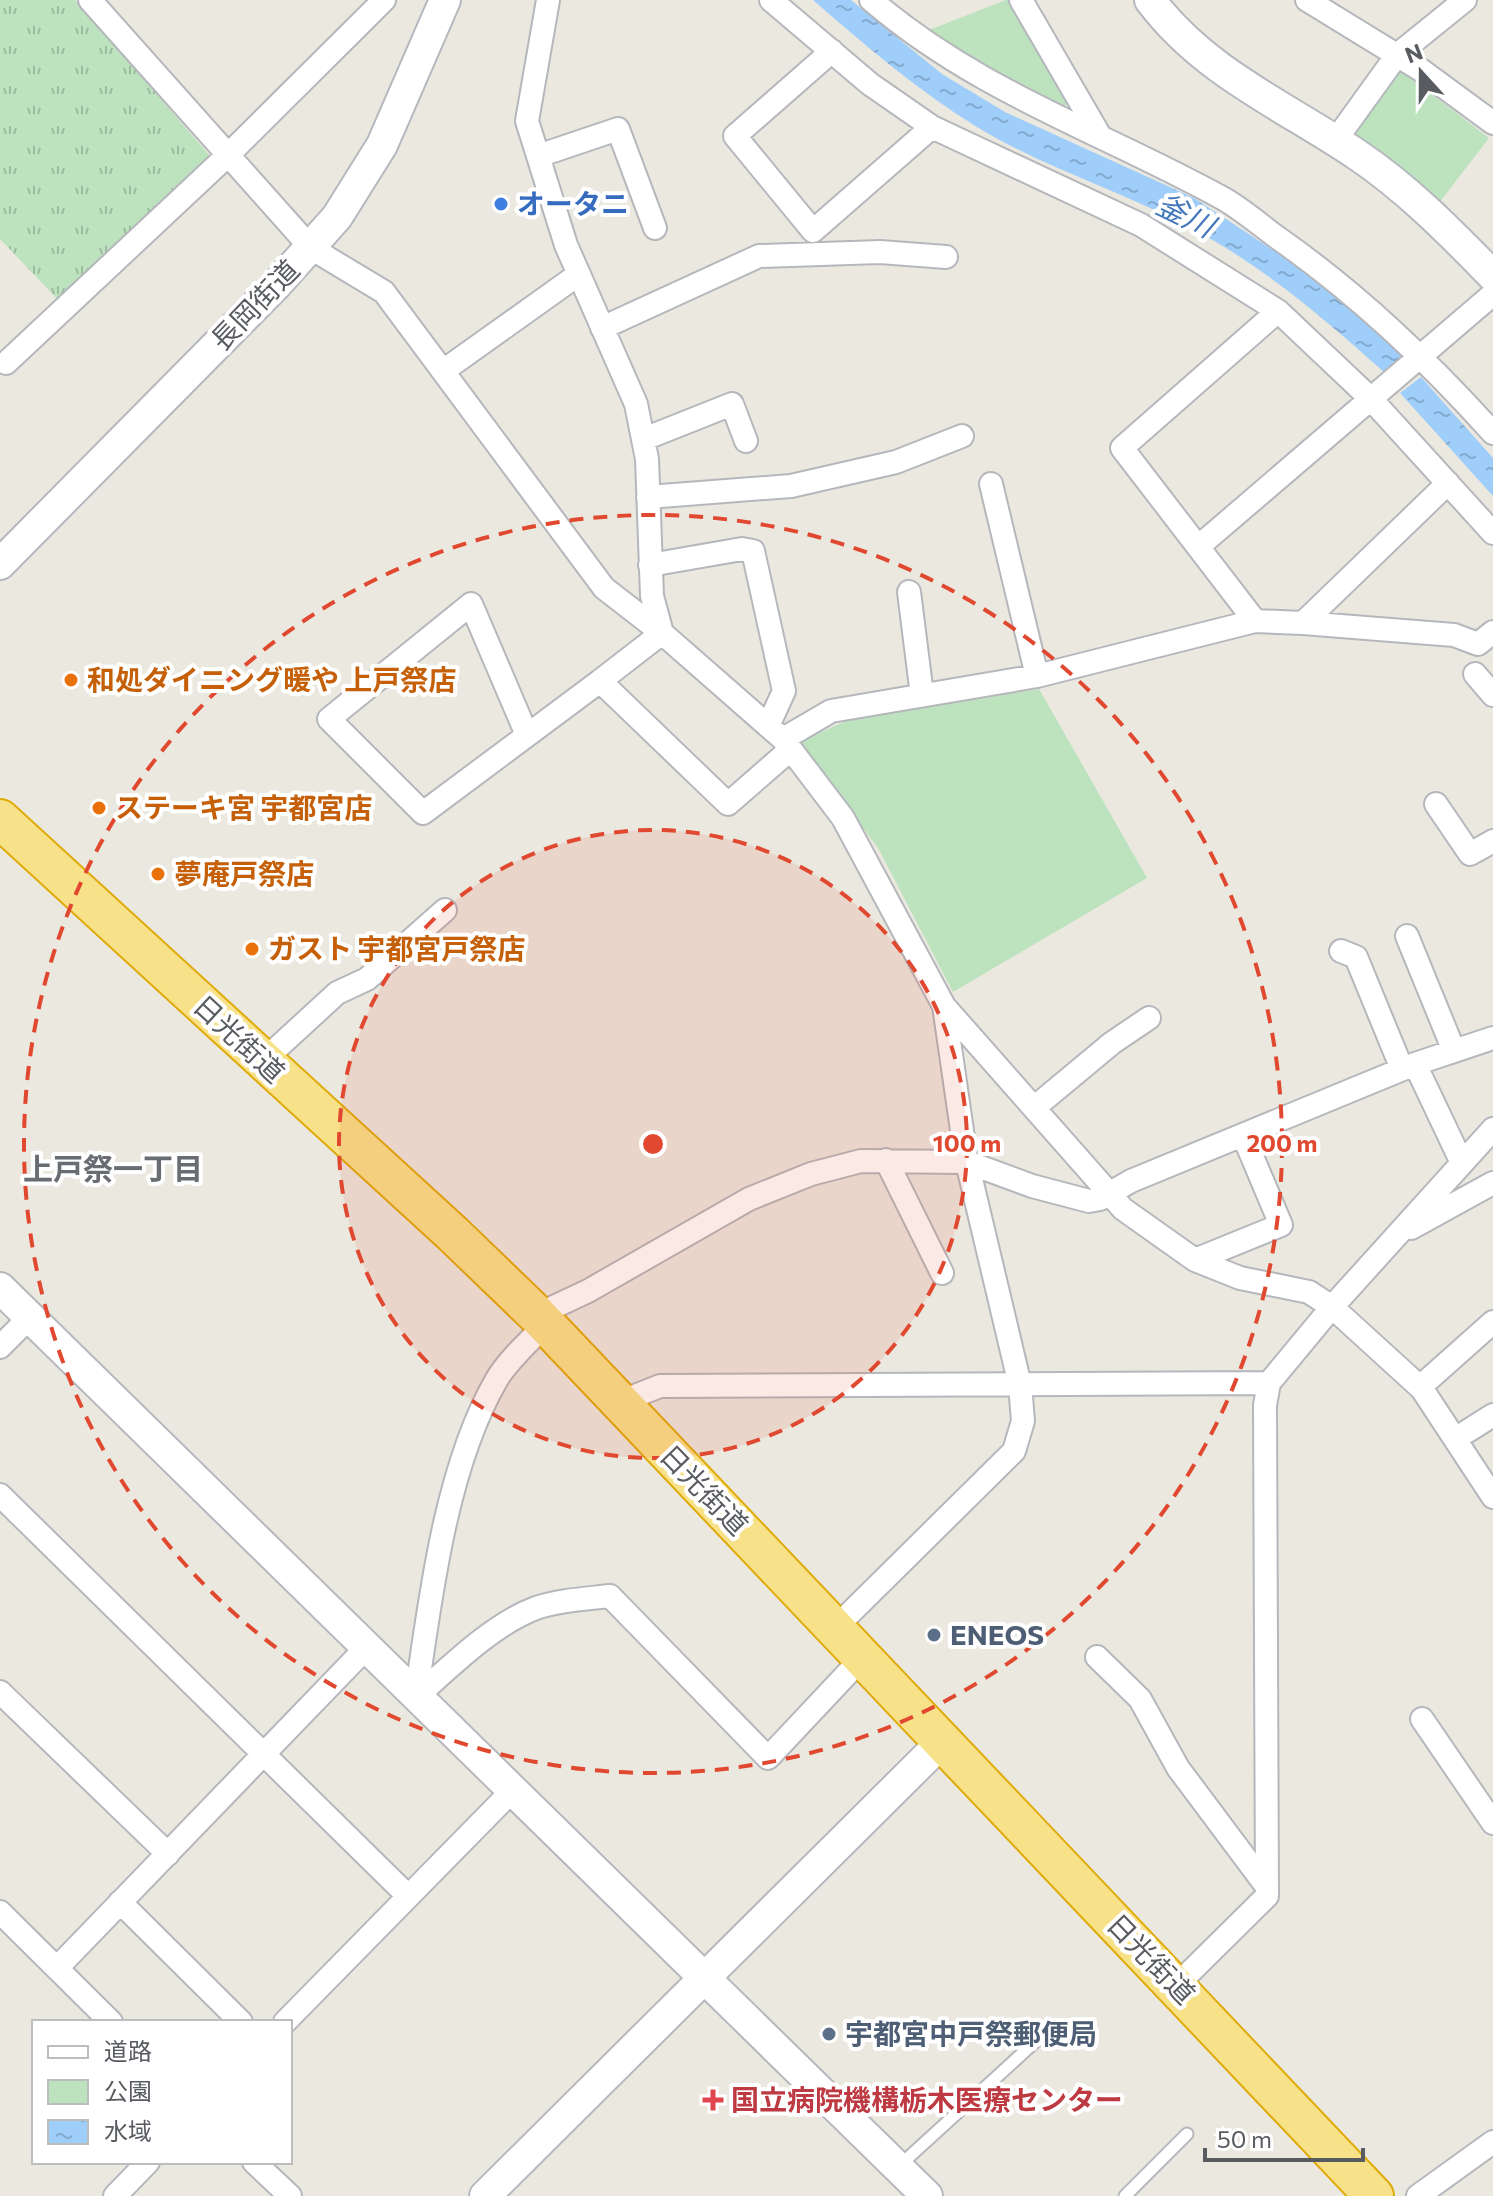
<svg xmlns="http://www.w3.org/2000/svg" width="1493" height="2196" viewBox="0 0 1493 2196" font-family="Commissioner,'Noto Sans JP',sans-serif">
	<defs>
		<pattern id="grass-tufts" width="24" height="20" patternUnits="userSpaceOnUse" patternTransform="scale(2)"><rect width="24" height="20" fill="#bce2be"/><path d="M3 7l-1-3M5 7V3M7 7l1-3M15 17l-1-3M17 17v-4M19 17l1-3" fill="none" stroke="#9cba9e"/></pattern>
		<pattern id="water-ripples" width="26" height="14" patternUnits="userSpaceOnUse" patternTransform="scale(2)"><rect width="26" height="14" fill="#9fcefb"/><path d="M2 4q2-2 4 0t4 0M15 11q2-2 4 0t4 0" fill="none" stroke="#84aacf"/></pattern>
	</defs>
	<rect width="100%" height="100%" fill="#ebe9df"/>
	<path fill="url(#grass-tufts)" d="M0,0H75L223,171L63,305L0,239Z"/>
	<path fill="#bce2be" d="M1006,0H1013L1073,103L1057,108L975,62L929,30Z
		M1400,70L1489,138L1439,203L1350,135Z
		M1039,689L1147,878L953,992L878,848L799,742L848,720Z"/>
	<path fill="url(#water-ripples)" d="M813,0H851L942,74L1005,112L1194,198L1319,280L1404,358L1385,373C1325,319 1263,266 1191,228C1122,191 1044,168 977,127C918,91 865,45 813,0Z
		M1421,377L1493,458V496L1400,393Z"/>
	<g fill="none" stroke-linecap="round" stroke-linejoin="round">
		<g stroke="#b5b7bc" stroke-width="15">
			<path id="lane" d="M898,2167L1036,2041
				M1125,2196L1187,2134"/>
		</g>
		<g stroke="#b5b7bc" stroke-width="26">
			<path id="street" d="M90,0L311,248L384,292L604,588L662,633L600,681L728,804L791,749
				M548,0L527,121L566,245L636,404L647,459L652,596L662,633L783,739L843,818L944,1006L1123,1209L1195,1260L1240,1278L1309,1292L1332,1307L1422,1389L1493,1497
				M771,0L870,84L932,127L1141,225L1278,311L1370,398L1493,533
				M871,0C980,93 1101,131 1224,199C1243,210 1260,225 1278,238C1359,295 1427,360 1493,433
				M1021,0L1100,136
				M1307,0L1421,70L1493,123
				M832,51L735,136L813,231L932,127
				M1335,141L1397,55L1465,0
				M538,156L618,129L655,228
				M1278,311L1122,448L1255,621L1303,623L1448,483
				M602,328L759,256L880,252L946,257
				M6,363L228,155L384,0
				M443,371L579,274
				M644,439L732,404L746,441
				M991,484L1037,676
				M648,497L791,486L896,462L962,436
				M1198,547L1493,294
				M650,565L742,549L753,551L784,691L768,726
				M909,592L922,695
				M1303,623L1454,635L1478,644L1493,632
				M1475,674L1493,695
				M527,735L471,604L329,719L423,813L600,681
				M783,739L831,711L1037,676L1255,621
				M1436,804L1470,854L1493,841
				M1407,936L1454,1051
				M1341,951L1356,957L1402,1069
				M263,1061L337,993L367,979L445,910
				M1415,1064L1462,1163
				M1035,1107L1112,1043L1149,1018
				M886,1160L942,1273
				M1411,1228L1493,1183
				M1195,1260L1281,1225L1243,1135
				M537,1315L588,1291L749,1199L811,1174L861,1161L967,1162L1032,1186L1089,1201L1100,1199L1131,1181L1415,1064L1493,1038
				M0,1347L30,1317
				M1420,1387L1493,1322
				M620,1402L660,1386L1269,1383L1332,1307L1493,1129
				M1455,1439L1493,1415
				M0,1495L408,1896
				M835,1628L1014,1451L1023,1421L1020,1385L966,1158L944,1006
				M1097,1657L1140,1699L1178,1768L1267,1887
				M0,1692L168,1854
				M416,1697C450,1667 493,1624 536,1608C559,1600 585,1599 610,1596L768,1758L863,1657
				M416,1697C430,1599 446,1466 497,1379C509,1359 530,1341 546,1324
				M1422,1719L1493,1823
				M120,1902L241,2022
				M0,1912L111,2022
				M57,1968L366,1648
				M1177,1985L1267,1896L1265,1405L1269,1383
				M285,2022L512,1791
				M254,2162L290,2196
				M115,2196L148,2162
				M1418,2196L1493,2142"/>
		</g>
		<g stroke="#b5b8be" stroke-width="34">
			<path id="secondary" d="M1150,0C1204,72 1283,105 1356,154C1407,188 1450,232 1493,276
				M0,564L277,284L337,217L382,145L445,0
				M0,1288L927,2196
				M485,2196L943,1741"/>
		</g>
		<g stroke="#e0aa0a" stroke-width="42">
			<path id="highway" d="M0,819L453,1234L537,1315L1374,2196"/>
		</g>
		<use href="#lane" stroke="#fff" stroke-width="11"/>
		<use href="#street" stroke="#fff" stroke-width="22"/>
		<use href="#secondary" stroke="#fff" stroke-width="30"/>
		<use href="#highway" stroke="#f8e289" stroke-width="38"/>
	</g>
	<circle cx="653" cy="1144" r="314" fill="#e14830" fill-opacity=".12"/>
	<g fill="none" stroke="#e14830" stroke-width="4" stroke-dasharray="14 10">
		<circle cx="653" cy="1144" r="314"/>
		<circle cx="653" cy="1144" r="629"/>
	</g>
	<circle fill="#3f7fe0" stroke="#fff" stroke-width="3" cx="501" cy="204" r="8"/>
	<g fill="#e8710a" stroke="#fff" stroke-width="3">
		<circle cx="71" cy="680" r="8"/>
		<circle cx="99" cy="808" r="8"/>
		<circle cx="158" cy="874" r="8"/>
		<circle cx="252" cy="949" r="8"/>
	</g>
	<g fill="#5c6f8a" stroke="#fff" stroke-width="3">
		<circle cx="934" cy="1635" r="8"/>
		<circle cx="829" cy="2034" r="8"/>
	</g>
	<path fill="#e0444e" stroke="#fff" stroke-width="3" d="M709 2088h8v8h8v8h-8v8h-8v-8h-8v-8h8z"/>
	<g text-anchor="middle" stroke-width="8" stroke-linejoin="round" paint-order="stroke">
		<g font-size="28" font-weight="bold" fill="#366cbe" stroke="#fff" text-anchor="start">
			<text x="517" y="214">オータニ</text>
		</g>
		<g font-size="28" fill="#585b60" stroke="#fff">
			<text transform="translate(255 305) rotate(-46)" y="10">長岡街道</text>
			<text transform="translate(239 1039) rotate(43)" y="10">日光街道</text>
			<text transform="translate(704 1490) rotate(46)" y="10">日光街道</text>
			<text transform="translate(1151 1959) rotate(46)" y="10">日光街道</text>
		</g>
		<g font-size="28" font-weight="bold" fill="#c56008" stroke="#fff" text-anchor="start">
			<text x="87" y="690">和処ダイニング暖や 上戸祭店</text>
			<text x="115" y="818">ステーキ宮 宇都宮店</text>
			<text x="174" y="884">夢庵戸祭店</text>
			<text x="268" y="959">ガスト 宇都宮戸祭店</text>
		</g>
		<g font-size="28" font-weight="bold" fill="#4e5e75" stroke="#fff" text-anchor="start">
			<text x="950" y="1645">ENEOS</text>
			<text x="845" y="2044">宇都宮中戸祭郵便局</text>
		</g>
		<g font-size="28" font-weight="bold" fill="#be3a42" stroke="#fff" text-anchor="start">
			<text x="731" y="2110">国立病院機構栃木医療センター</text>
		</g>
		<g font-size="30" font-style="italic" fill="#4478bc" stroke="#fff">
			<text transform="translate(1185 216) rotate(26)" y="10">釜川</text>
		</g>
		<g font-size="30" font-weight="bold" fill="#696d72" stroke="#fff">
			<text x="113" y="1180">上戸祭一丁目</text>
		</g>
	</g>
	<circle cx="653" cy="1144" r="12" fill="#e14830" stroke="#fff" stroke-width="4"/>
	<g font-size="24" text-anchor="middle" font-weight="bold" fill="#e14830" stroke="#fff" stroke-width="8" stroke-linejoin="round" paint-order="stroke">
		<text x="967" y="1152">100 m</text>
		<text x="1282" y="1152">200 m</text>
	</g>
	<rect x="32" y="2020" width="260" height="144" fill="#ffffff" stroke="#bcbdbf" stroke-width="2"/>
	<rect x="48" y="2046" width="40" height="12" fill="#ffffff" stroke="#bcbdbf" stroke-width="2"/>
	<text x="104" y="2060" font-size="24" fill="#585b60">道路</text>
	<rect x="48" y="2080" width="40" height="24" fill="#bce2be" stroke="#bcbdbf" stroke-width="2"/>
	<text x="104" y="2100" font-size="24" fill="#585b60">公園</text>
	<rect x="48" y="2120" width="40" height="24" fill="url(#water-ripples)" stroke="#bcbdbf" stroke-width="2"/>
	<text x="104" y="2140" font-size="24" fill="#585b60">水域</text>
	<g transform="translate(1421 72) rotate(339)" stroke="#ffffff" stroke-width="6" paint-order="stroke">
	<path d="M0-6L14 30L0 20L-14 30Z" fill="#585b60"/>
	<text y="-12" font-size="22" font-weight="bold" text-anchor="middle" fill="#585b60">N</text>
	</g>
	<path d="M1205 2148v12h158v-12" fill="none" stroke="#585b60" stroke-width="4"/>
	<text x="1217" y="2148" font-size="24" fill="#585b60" stroke="#ffffff" stroke-width="6" paint-order="stroke">50 m</text>
</svg>
